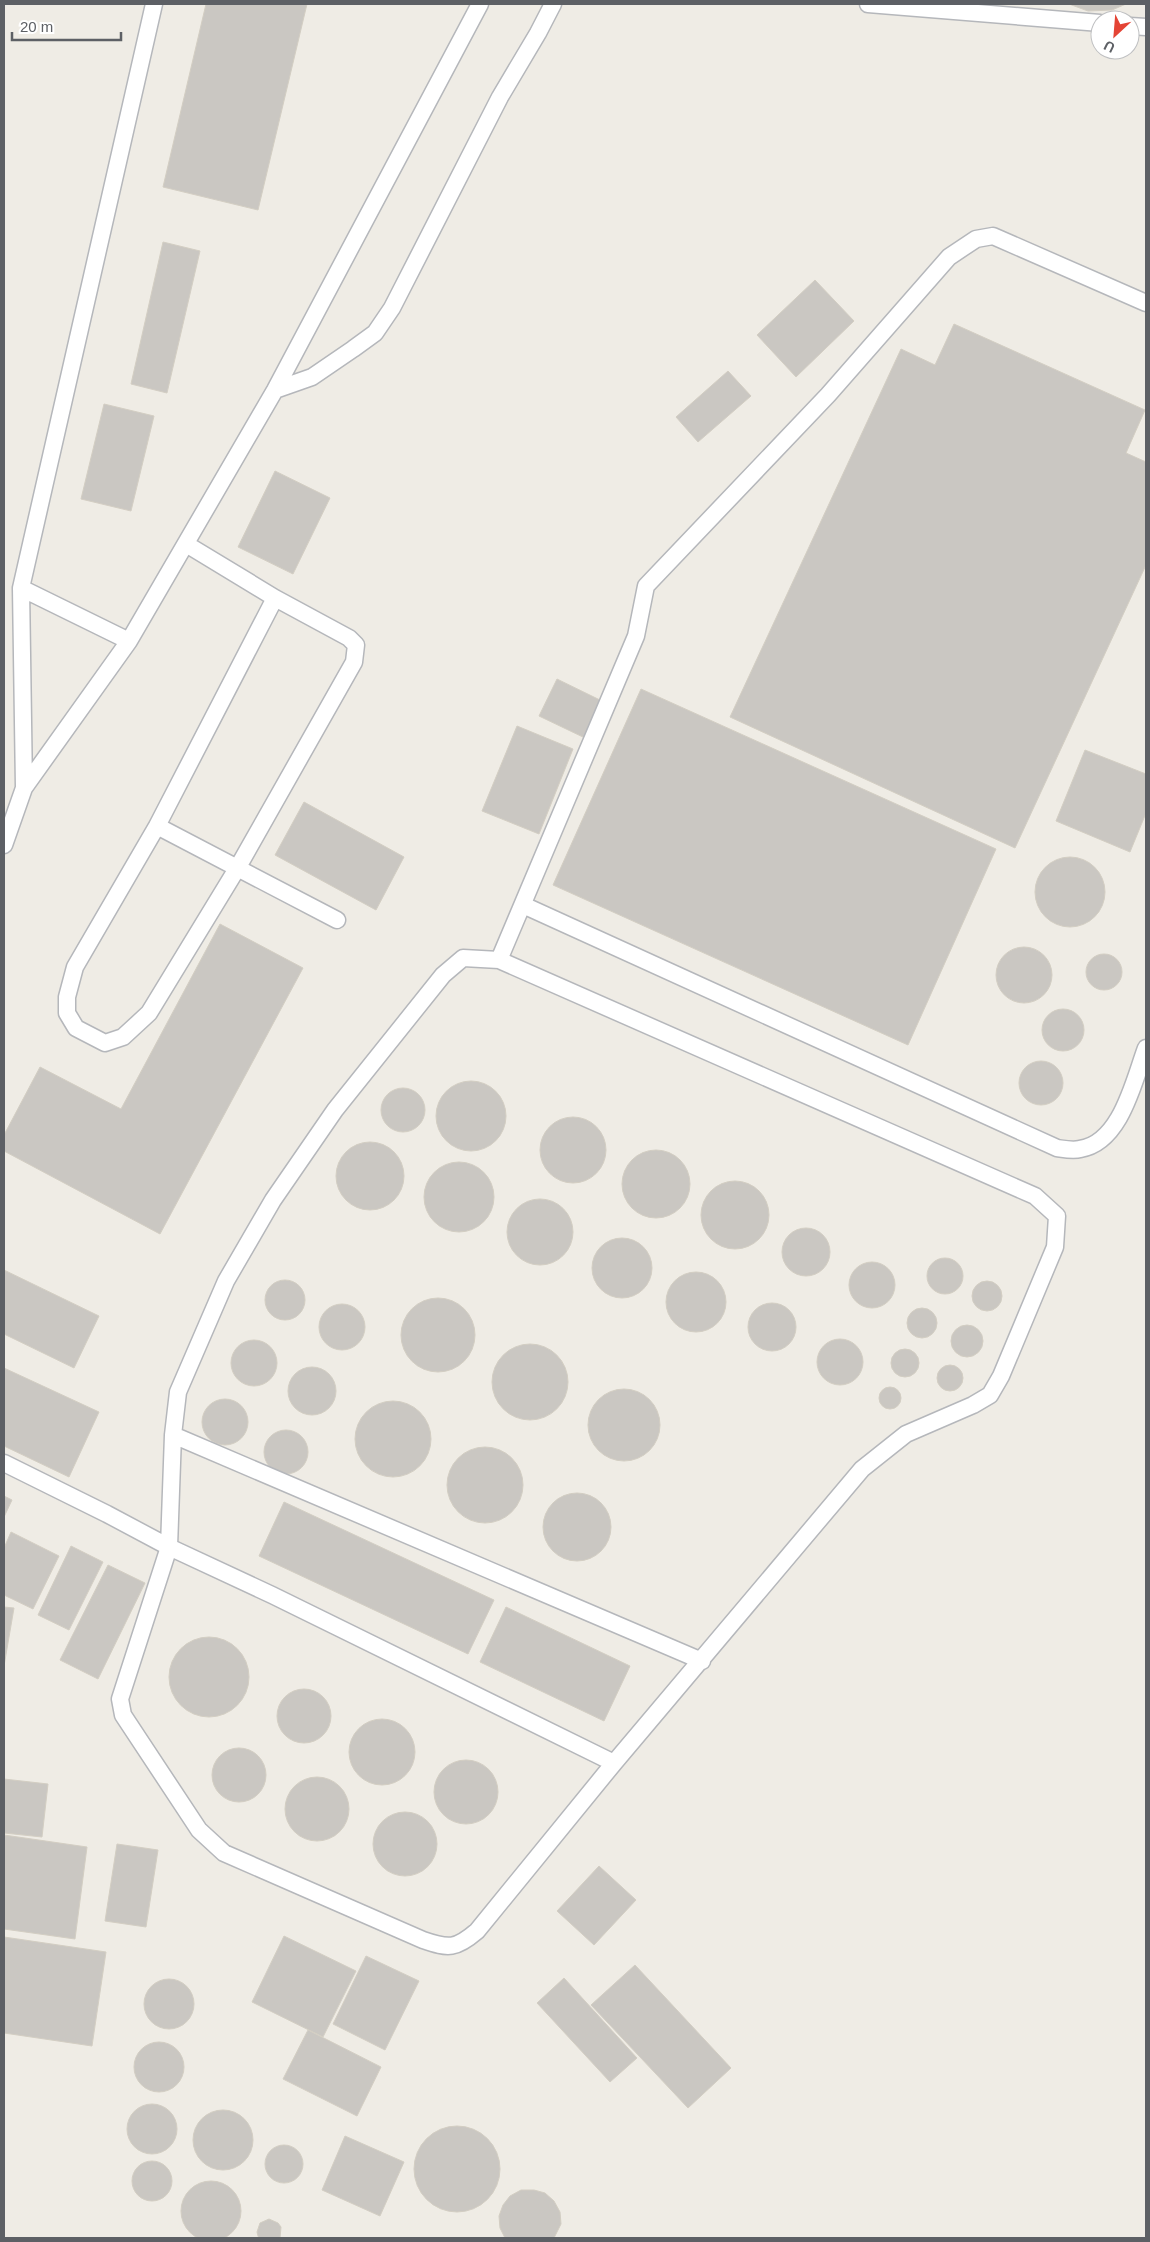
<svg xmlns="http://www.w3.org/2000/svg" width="1150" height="2242" viewBox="0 0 1150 2242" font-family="Arial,sans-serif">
	<rect width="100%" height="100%" fill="#efece5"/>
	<path fill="#cac7c2" stroke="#d3cec3" d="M206,4H307L258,210L163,187Z
		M1069,4H1126L1112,10L1088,11Z
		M163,242L200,251L167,393L131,384Z
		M815,280L854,321L796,377L757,335Z
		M954,324L1145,410L1126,453L1146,462V565L1015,848L730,717L901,349L935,365Z
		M728,371L751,396L698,442L676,417Z
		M104,404L154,416L131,511L81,499Z
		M275,471L330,498L293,574L238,547Z
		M557,679L602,701L585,738L539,716Z
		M641,689L996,849L908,1045L553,885Z
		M517,726L573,749L539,834L482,811Z
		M1085,750L1146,774V813L1130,852L1056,821Z
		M304,802L404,857L376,910L275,855Z
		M1035 892a35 35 0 1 1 70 0a35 35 0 1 1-70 0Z
		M220,924L303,968L160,1234L4,1151V1135L40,1067L121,1109Z
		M996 975a28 28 0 1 1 56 0a28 28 0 1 1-56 0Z
		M1086 972a18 18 0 1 1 36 0a18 18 0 1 1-36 0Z
		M1042 1030a21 21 0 1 1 42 0a21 21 0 1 1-42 0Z
		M1019 1083a22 22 0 1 1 44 0a22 22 0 1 1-44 0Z
		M436 1116a35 35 0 1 1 70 0a35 35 0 1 1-70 0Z
		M381 1110a22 22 0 1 1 44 0a22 22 0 1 1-44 0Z
		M540 1150a33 33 0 1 1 66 0a33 33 0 1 1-66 0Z
		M336 1176a34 34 0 1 1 68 0a34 34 0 1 1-68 0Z
		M622 1184a34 34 0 1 1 68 0a34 34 0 1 1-68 0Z
		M424 1197a35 35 0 1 1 70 0a35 35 0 1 1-70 0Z
		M701 1215a34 34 0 1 1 68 0a34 34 0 1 1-68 0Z
		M507 1232a33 33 0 1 1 66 0a33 33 0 1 1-66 0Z
		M782 1252a24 24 0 1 1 48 0a24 24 0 1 1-48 0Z
		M592 1268a30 30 0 1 1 60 0a30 30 0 1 1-60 0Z
		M927 1276a18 18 0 1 1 36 0a18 18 0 1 1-36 0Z
		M849 1285a23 23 0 1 1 46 0a23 23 0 1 1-46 0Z
		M4,1270L99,1316L74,1368L4,1334Z
		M666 1302a30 30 0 1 1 60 0a30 30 0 1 1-60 0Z
		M265 1300a20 20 0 1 1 40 0a20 20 0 1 1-40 0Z
		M972 1296a15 15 0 1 1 30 0a15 15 0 1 1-30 0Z
		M401 1335a37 37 0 1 1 74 0a37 37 0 1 1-74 0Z
		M748 1327a24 24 0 1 1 48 0a24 24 0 1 1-48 0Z
		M319 1327a23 23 0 1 1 46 0a23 23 0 1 1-46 0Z
		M907 1323a15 15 0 1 1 30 0a15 15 0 1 1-30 0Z
		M951 1341a16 16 0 1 1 32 0a16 16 0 1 1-32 0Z
		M817 1362a23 23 0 1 1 46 0a23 23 0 1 1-46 0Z
		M231 1363a23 23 0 1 1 46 0a23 23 0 1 1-46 0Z
		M492 1382a38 38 0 1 1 76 0a38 38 0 1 1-76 0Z
		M891 1363a14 14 0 1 1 28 0a14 14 0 1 1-28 0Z
		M937 1378a13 13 0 1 1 26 0a13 13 0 1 1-26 0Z
		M288 1391a24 24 0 1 1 48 0a24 24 0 1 1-48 0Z
		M4,1368L99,1412L69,1477L4,1446Z
		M879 1398a11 11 0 1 1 22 0a11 11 0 1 1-22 0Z
		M588 1425a36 36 0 1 1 72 0a36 36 0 1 1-72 0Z
		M202 1422a23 23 0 1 1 46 0a23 23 0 1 1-46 0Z
		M355 1439a38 38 0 1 1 76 0a38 38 0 1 1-76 0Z
		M264 1452a22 22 0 1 1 44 0a22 22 0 1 1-44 0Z
		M447 1485a38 38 0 1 1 76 0a38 38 0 1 1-76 0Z
		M543 1527a34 34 0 1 1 68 0a34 34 0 1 1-68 0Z
		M4,1496L12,1500L4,1517Z
		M284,1502L494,1600L468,1654L259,1556Z
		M11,1532L59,1556L33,1609L4,1595V1548Z
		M71,1546L103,1562L69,1630L38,1615Z
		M108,1565L145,1583L98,1679L60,1660Z
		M4,1607L14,1608L4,1666Z
		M506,1607L630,1666L604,1721L480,1662Z
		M169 1677a40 40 0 1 1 80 0a40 40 0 1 1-80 0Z
		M277 1716a27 27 0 1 1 54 0a27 27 0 1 1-54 0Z
		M349 1752a33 33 0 1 1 66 0a33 33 0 1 1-66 0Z
		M212 1775a27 27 0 1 1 54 0a27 27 0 1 1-54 0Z
		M434 1792a32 32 0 1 1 64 0a32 32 0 1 1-64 0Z
		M285 1809a32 32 0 1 1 64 0a32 32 0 1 1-64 0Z
		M4,1779L48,1784L42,1837L4,1833Z
		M373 1844a32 32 0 1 1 64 0a32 32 0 1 1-64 0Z
		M4,1835L87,1847L75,1939L4,1929Z
		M117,1844L158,1850L146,1927L105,1921Z
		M599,1866L636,1900L594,1945L557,1911Z
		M284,1936L356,1971L323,2037L252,2002Z
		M4,1937L106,1952L92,2046L4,2033Z
		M366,1956L419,1981L385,2050L333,2024Z
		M635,1965L731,2068L688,2108L591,2005Z
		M564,1978L637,2058L610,2082L537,2003Z
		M144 2004a25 25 0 1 1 50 0a25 25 0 1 1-50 0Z
		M308,2030L381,2067L357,2116L283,2079Z
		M134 2067a25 25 0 1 1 50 0a25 25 0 1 1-50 0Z
		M127 2129a25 25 0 1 1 50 0a25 25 0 1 1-50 0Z
		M193 2140a30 30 0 1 1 60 0a30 30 0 1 1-60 0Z
		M414 2169a43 43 0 1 1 86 0a43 43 0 1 1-86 0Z
		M345,2136L404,2162L380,2216L322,2190Z
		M265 2164a19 19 0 1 1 38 0a19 19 0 1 1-38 0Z
		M132 2181a20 20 0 1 1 40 0a20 20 0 1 1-40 0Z
		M181 2211a30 30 0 1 1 60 0a30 30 0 1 1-60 0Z
		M521,2190H534L545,2193L554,2201L560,2212L561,2224L554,2238H505L500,2228L499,2216L503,2205L510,2196Z
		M269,2219L278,2223L281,2227L280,2238H259L258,2236L257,2232L260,2223Z"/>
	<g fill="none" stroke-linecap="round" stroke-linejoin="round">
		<g stroke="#b5b7bb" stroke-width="19">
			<path id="lane" d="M868,4L1100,23
				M1130,26L1146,27
				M275,390L312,377L353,349L375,333L392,308L500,97L538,33L553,4
				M186,544L275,598L349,638L356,645L354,662L238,867L149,1013L123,1037L105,1043L76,1028L67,1013V997L75,967L157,826L275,598
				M21,588L129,641
				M24,788L21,588L154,4
				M157,826L337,920
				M4,845L24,788L129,641L275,390L480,4
				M523,905L1057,1148C1064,1149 1073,1151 1080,1149C1121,1143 1134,1080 1146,1048
				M463,958L499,960L1035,1196L1057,1216L1055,1247L1001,1376L990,1395L973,1405L906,1434L862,1469L614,1763L477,1931C456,1949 449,1949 423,1940L224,1853L199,1830L123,1715L120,1699L169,1547L173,1435L178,1392L226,1281L273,1200L335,1110L443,975Z
				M499,960L636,636L646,586L828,395L949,257L976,239L993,236L1146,303
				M173,1435L702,1661
				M4,1463L107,1514L169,1547L272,1595L614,1763"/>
		</g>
		<use href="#lane" stroke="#fff" stroke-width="16"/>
	</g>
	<rect width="1150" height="2242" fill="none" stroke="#5d6065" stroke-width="10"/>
	<g transform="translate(1115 35) rotate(206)"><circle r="24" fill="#ffffff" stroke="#bebfc1"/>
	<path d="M0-4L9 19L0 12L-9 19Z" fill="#e44435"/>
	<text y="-8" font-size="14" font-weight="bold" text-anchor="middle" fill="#5d6065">U</text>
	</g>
	<path d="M12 32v8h109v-8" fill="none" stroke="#5d6065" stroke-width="2.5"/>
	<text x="20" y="32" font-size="15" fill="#5d6065" stroke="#ffffff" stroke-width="4" paint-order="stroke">20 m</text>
</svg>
